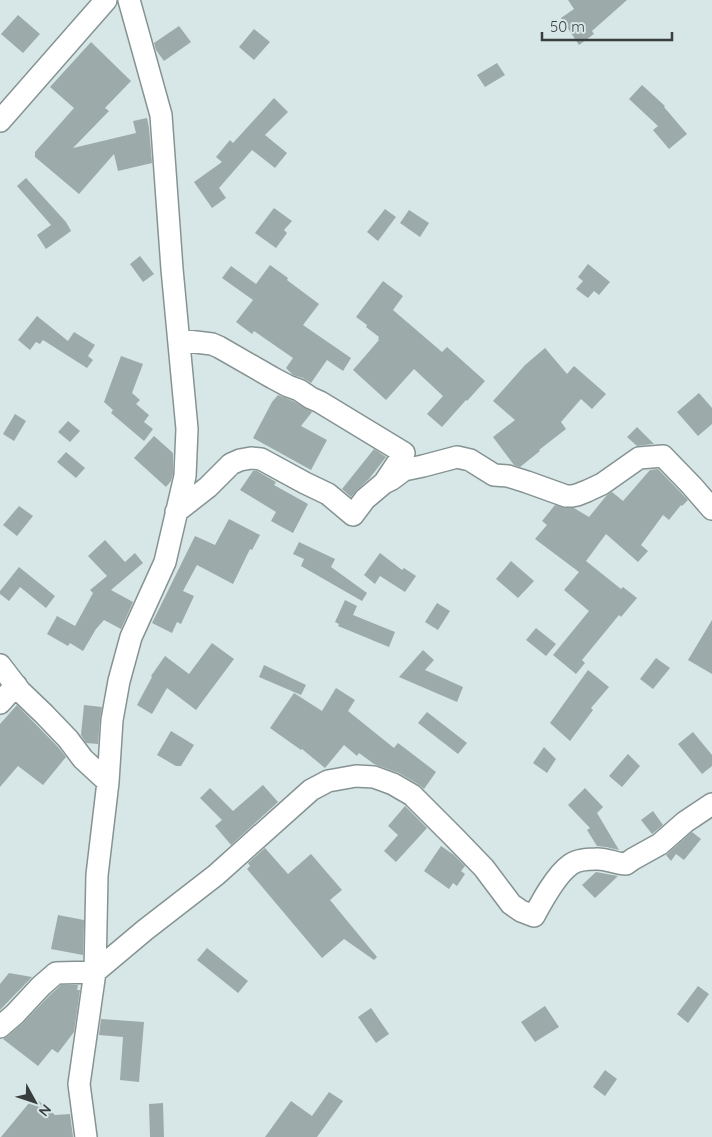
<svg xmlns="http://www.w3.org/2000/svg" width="712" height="1137" viewBox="0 0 712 1137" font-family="Quicksand,sans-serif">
	<rect width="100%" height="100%" fill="#d7e6e6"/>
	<path fill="#9caaaa" d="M568,0H627L592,31L594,34L579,45L561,18L574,9Z
		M18,15L40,34L23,53L1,34Z
		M179,26L191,42L164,61L156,50L154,43Z
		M254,29L270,42L254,60L239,47Z
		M91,42L131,81L105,108L109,111L73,148L136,133L133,121L147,118L149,128L152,163L118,171L114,154L79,194L35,157V152L74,108L50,87Z
		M497,63L505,75L485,87L477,75Z
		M642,85L665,106L664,107L687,134L669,149L653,130L658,126L629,99Z
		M274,98L288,112L265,135L287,153L275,168L252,150L219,188L226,198L212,208L194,182L222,162L216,157L230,140L233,143Z
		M26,178L66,222L71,231L46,249L37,235L51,225L17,186Z
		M274,208L292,221L284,230L287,233L276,248L255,233Z
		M385,209L396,217L378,241L367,232Z
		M409,210L429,223L420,237L400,223Z
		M140,256L154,274L143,282L130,264Z
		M588,264L610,282L599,295L594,291L588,298L576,289L583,281L578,277Z
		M270,265L288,278L287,280L319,304L303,325L351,358L343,371L327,360L311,383L303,378L293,375L286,368L293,358L254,331L252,334L236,322L253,300L222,278L231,266L256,284Z
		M383,281L403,296L393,310L442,352L447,347L485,381L467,401L466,400L442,427L427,414L443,396L414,369L386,400L353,370L379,340L378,339L379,337L366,327L367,325L356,317Z
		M37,316L68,341L74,332L95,345L88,356L93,360L87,368L43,340L40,344L36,342L30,350L18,340Z
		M545,348L567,374L574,366L606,394L592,409L581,399L561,422L566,429L539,450L540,451L520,467L514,465L493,437L515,420L493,401L525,365Z
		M121,356L143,364L132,393L140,400L136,404L149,415L144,422L153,429L144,441L111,413L113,410L104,402Z
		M699,393L712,408V424L698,436L677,412Z
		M278,395L293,401L312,412L301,426L327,440L311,470L253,438L272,402Z
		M15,414L26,421L14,441L3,434Z
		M68,421L80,431L70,442L58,432Z
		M637,427L654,444H653L637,446L627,437Z
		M154,436L173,453V474L171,481L166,487L134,458Z
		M374,449L386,457L369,479L357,490L351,497L342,489Z
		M66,452L85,468L76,478L57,462Z
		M658,469L688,500L682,506L681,505L669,520L663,515L641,545L648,551L638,562L606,534L586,561L621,589L623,587L637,598L621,617L619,615L582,660L585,663L576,674L553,655L589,611L564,590L579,572L535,539L547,525L542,521L555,505L566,508H574L589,517L607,495L612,492L623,501L650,470Z
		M253,471H257L276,482L274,485L308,504L293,533L271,521L276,512L240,490Z
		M19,506L33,516L17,536L3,525Z
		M229,519L260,535L252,550L250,549L233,584L197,565L183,591L194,596L181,624L177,622L172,633L152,623L195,536L215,545Z
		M105,540L125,562L135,553L143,563L111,590L133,602L121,629L104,620L96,629L83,651L70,643L68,646L47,634L57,616L75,626L93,593L90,590L107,576L88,556Z
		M299,542L335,559L331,567L367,593L362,601L301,566L304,559L293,554Z
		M380,553L402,570L404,568L416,576L405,592L380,576L375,584L364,575Z
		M511,561L534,581L518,598L496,579Z
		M19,567L55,596L46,608L20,587L9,601L0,594V591Z
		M345,600L357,606L353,615L395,632L389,647L338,626L339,624L335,622Z
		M437,603L450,611L438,630L425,622Z
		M712,620V674L688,660Z
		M536,628L556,644L546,656L526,640Z
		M212,643L234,659L196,710L167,688L152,714L137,705L152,677L151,676L165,656L189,674Z
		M423,650L434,660L425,670L463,687L457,702L399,677Z
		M656,658L670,668L653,689L640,679Z
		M264,665L306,685L301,695L259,677Z
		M588,670L609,687L591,708L593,710L570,741L550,723Z
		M336,688L355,700L348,711L394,748L398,743L436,772L424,789L418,784L399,773L374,764L359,753L357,756L344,745L325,768L302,749L301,750L270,728L294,693L322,711Z
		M17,705L58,747L66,757L43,785L18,766L0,787V724Z
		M84,705L102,707L100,719L98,744L86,743L81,735Z
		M427,712L467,743L458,754L418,723Z
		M171,731L194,745L181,766H176L157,755Z
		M693,732L712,755V766L702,774L678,744Z
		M544,747L556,759L547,773L533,763Z
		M628,754L640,766L622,787L609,776Z
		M263,785L278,802L231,845L215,826L222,820L200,798L210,788L233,811Z
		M585,788L603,807L597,813L619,850L606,847L597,846L587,830L590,828L568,805Z
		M405,806L427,828L396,862L384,851L398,835L388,826Z
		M653,811L663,825L652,834L641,820Z
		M692,832L701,839L684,860L676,854L671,861L666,855Z
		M441,846L454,855L465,866L461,871L465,874L457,886L453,883L449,889L424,871Z
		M265,848L288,874L311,854L342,890L330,900L377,957L374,960L344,939L322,958L247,869L250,866L248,863Z
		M596,872L618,876L595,898L582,885Z
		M58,915L84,920L83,955L51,949Z
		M207,948L248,981L238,993L197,960Z
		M9,973L32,977L0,1010V984Z
		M61,985H78L77,990H80L74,1032L58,1053L52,1049L38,1066L3,1039L8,1036L23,1023L50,995Z
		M698,986L709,994L688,1023L677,1014Z
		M545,1006L559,1027L535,1042L521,1022Z
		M371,1008L389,1034L376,1043L358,1017Z
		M101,1019L144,1022L139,1082L120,1080L123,1037L99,1035Z
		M605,1070L617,1079L605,1096L593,1087Z
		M329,1092L343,1101L317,1137H265L291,1101L312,1116Z
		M34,1097L55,1115L70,1114L73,1137H1Z
		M163,1103L164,1137H150L149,1104Z"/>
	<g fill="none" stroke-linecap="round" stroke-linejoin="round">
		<g stroke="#869393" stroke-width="24">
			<path id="minor" d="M0,121L106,0
				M386,482L392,479L404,470L423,466L457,457L470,460L494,475L508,476L527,482L566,496H572L577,495L587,491L602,484L639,458L663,456L692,486L712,509
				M176,512L208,487L231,464L240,460L251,458L261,459L305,483L328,494L353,515L365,499L384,483L404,453L320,402L311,398L299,390L288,386L273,378L219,347L212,344L179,340
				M0,665L20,691L44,714L68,739L83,759L108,782
				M0,703L16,685
				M0,1027L15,1014L41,986L56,973L95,972L145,930L216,875L311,790L328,781L356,776L374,777L393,784L412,795L454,837L484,868L511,904L521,911L534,916C542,901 556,875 570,865C576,860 588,859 596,859C606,858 616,864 626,864L633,859L660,844L685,822L712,804
				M86,1137L79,1084L95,972L97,875L108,782L112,720L119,681L131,637L165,562L185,476L187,429L172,269L161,115L129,0"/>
		</g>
		<use href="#minor" stroke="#fff" stroke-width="21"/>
	</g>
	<g transform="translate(35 1102) rotate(130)" stroke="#d7e6e6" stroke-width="4" paint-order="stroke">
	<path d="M0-4L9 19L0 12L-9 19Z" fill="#383e3e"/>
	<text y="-8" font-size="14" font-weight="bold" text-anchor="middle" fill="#383e3e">N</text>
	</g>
	<path d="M542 32v8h130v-8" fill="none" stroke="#383e3e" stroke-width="2.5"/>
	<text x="550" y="32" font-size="15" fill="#383e3e" stroke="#d7e6e6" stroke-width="4" paint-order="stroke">50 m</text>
</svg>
